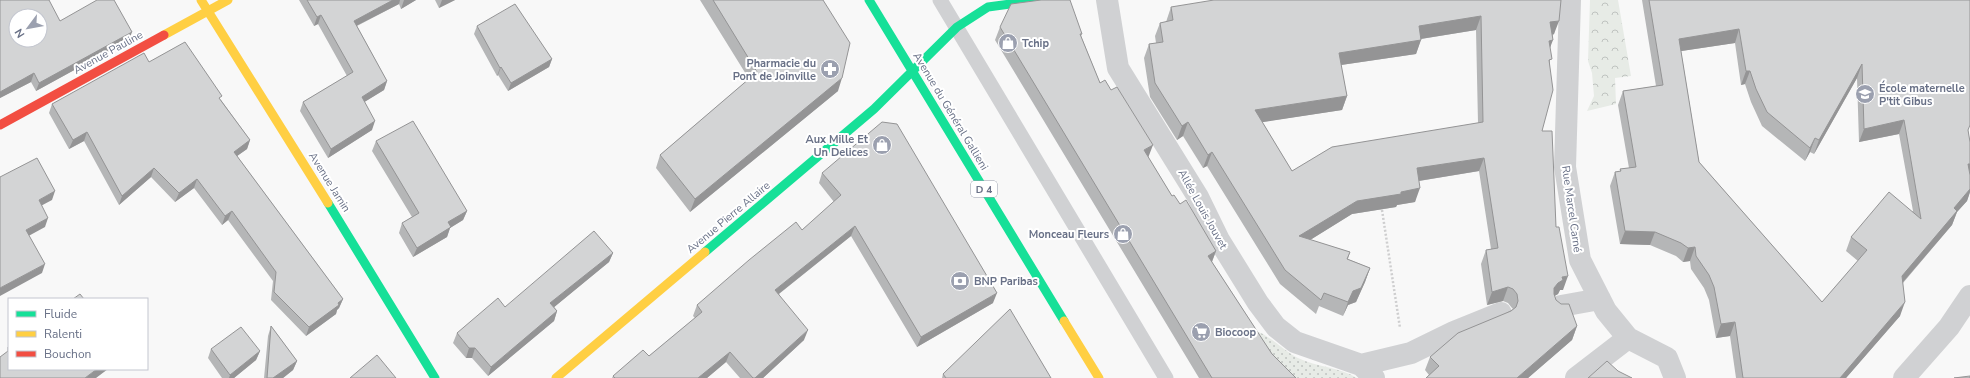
<svg xmlns="http://www.w3.org/2000/svg" width="1970" height="378" viewBox="0 0 1970 378" font-family="'Nunito Sans',sans-serif">
	<defs>
		<pattern id="grass-dots" width="8" height="8" patternUnits="userSpaceOnUse"><rect width="8" height="8" fill="#e7ebe6"/><path d="M2 2h.1M6 6h.1" fill="none" stroke="#bfc3c0" stroke-width="1.8" stroke-linecap="round"/></pattern>
		<pattern id="park-crowns" width="20" height="18" patternUnits="userSpaceOnUse"><rect width="20" height="18" fill="#e7ebe6"/><path d="M2 6a3 3 0 1 1 6 0M12 15a3 3 0 1 1 6 0" fill="none" stroke="#bfc3c0"/></pattern>
	</defs>
	<rect width="100%" height="100%" fill="#f8f8f8"/>
	<path fill="url(#grass-dots)" d="M1258,332C1267,334 1287,353 1298,358C1317,367 1339,367 1357,378H1289L1257,333Z"/>
	<path fill="url(#park-crowns)" d="M1590,0H1618L1631,76L1615,78L1616,104L1587,111L1594,96L1592,73L1588,61Z"/>
	<g fill="none" stroke-linecap="round" stroke-linejoin="round">
		<path stroke="#cececf" stroke-width="2.5" stroke-dasharray="2 2" stroke-linecap="butt" d="M1382,210L1400,328"/>
		<path stroke="#d0d1d3" stroke-width="15" d="M940,0L1166,378"/>
		<path stroke="#d0d1d3" stroke-width="22" d="M1107,0L1118,68L1198,197L1219,240L1258,303L1276,327L1295,342L1361,365L1374,378
			M1570,0L1565,167L1580,260L1606,311L1628,338L1667,358L1675,378
			M1561,306L1600,299
			M1361,365L1411,353L1454,332L1501,313
			M1576,378L1628,338
			M1904,378L1949,327L1970,296"/>
		<path stroke="#16e098" stroke-width="9" d="M869,0L1064,321
			M328,203L435,378
			M705,252L874,109L957,27L988,7L1040,0"/>
		<path stroke="#ffcf43" stroke-width="9" d="M201,0L328,203
			M164,35L228,0
			M1064,321L1099,378
			M556,378L705,252"/>
		<path stroke="#f24e42" stroke-width="9" d="M0,125L164,35"/>
	</g>
	<path fill="#b5b6b7" fill-rule="evenodd" d="M0,0L60,21L129,40L36,91L31,82L0,98Z
		M299,0H416L401,9L399,4L357,26L387,81L384,90L364,102L372,130L328,158L300,111L303,102L347,76L318,24L314,26Z
		M435,0H455L439,8Z
		M700,0H823L838,91L690,212L656,168L660,155L749,79Z
		M1561,0L1554,34L1553,35L1550,48V64L1542,131L1556,227L1563,290H1560L1558,294L1554,296L1556,300L1577,326L1572,340L1528,378H1426L1429,375L1425,370L1430,357L1513,309L1512,308L1508,303L1503,301L1487,305L1481,264L1486,250L1491,249L1479,171L1419,181L1415,202L1397,205L1396,207L1352,214L1310,240L1350,252L1348,259L1370,268L1365,282L1356,302L1348,305L1343,316L1319,306L1316,314L1280,284L1207,166L1203,168L1183,136L1177,140L1150,97L1144,58L1149,44L1156,43L1155,36L1160,23L1166,22L1171,7ZM1476,30L1478,123L1292,171L1262,122L1342,110L1347,96L1341,65L1416,54L1421,39Z
		M1642,0H1970L1968,130L1970,142V192L1967,201L1957,212L1952,225L1903,283L1900,316L1846,378H1736L1730,336L1716,338L1709,300L1704,288L1691,269L1690,261L1683,262L1676,256L1650,245L1620,244L1610,186L1615,172L1620,171V169L1629,168L1618,105L1623,91L1656,86ZM1735,43L1741,85L1745,84L1751,102L1762,126L1805,161L1810,152L1814,154L1857,78L1859,142L1899,134L1913,211L1851,237L1846,251L1858,261L1822,302L1699,162L1681,51Z
		M477,26L552,59L549,67L508,91L498,75L497,76L474,34Z
		M1000,27L1082,34L1081,36L1100,83L1148,157L1172,196L1180,204L1216,251L1212,262L1272,354L1296,378H1199L995,40Z
		M149,62L221,100L250,140L247,149L237,156L343,299L339,308L337,310L336,314L306,336L271,300L273,281L228,220L222,225L194,188L175,202L151,177L119,205L84,141L69,149L49,113L52,104Z
		M376,141L467,211L463,220L450,228L447,237L413,257L399,233L402,223L412,217L372,151Z
		M822,173L993,303L917,347L851,236L779,294L804,340L763,378H740L726,362L707,378H612L613,376L649,356L695,318L693,316L697,305L802,230L834,202L819,183Z
		M613,253L609,262L554,307L557,311L554,321L488,376L472,358H466L453,343L457,333L505,307Z
		M271,326L297,361L293,370L283,378H264L268,336Z
		M211,349L260,351L256,360L234,378H222L208,358Z
		M943,374L1051,378H942Z"/>
	<path fill="#949495" d="M393,0H400L399,4L350,29L354,21Z
		M404,0H416L401,9Z
		M442,0H455L439,8Z
		M321,15L318,24L314,26L317,17Z
		M1481,16L1476,30L1414,40L1419,26Z
		M1559,21L1554,34L1545,36L1550,22Z
		M1739,29L1735,43L1675,52L1679,39Z
		M132,32L129,40L36,91L39,83Z
		M1421,40L1416,54L1334,66L1339,53Z
		M1553,40L1548,53L1549,41Z
		M552,59L549,67L508,91L511,83Z
		M1862,64L1857,78L1814,154L1819,140Z
		M501,67L498,75L497,76L500,68Z
		M1746,71H1750L1745,84L1741,85Z
		M34,73L31,82L0,98V92Z
		M842,78L838,91L690,212L695,199Z
		M387,81L384,90L358,106L362,97Z
		M1347,96L1342,110L1250,124L1255,110Z
		M1904,120L1899,134L1859,142L1864,129Z
		M375,121L372,130L328,158L331,149Z
		M1188,122L1183,136L1177,140L1182,126Z
		M87,132L84,141L69,149L73,140Z
		M1815,138L1810,152L1805,161L1810,148Z
		M250,140L247,149L230,161L234,152Z
		M1153,145L1148,158L1144,150Z
		M1212,152L1207,166L1203,168L1208,155Z
		M1484,158L1479,171L1412,182L1417,168Z
		M1968,164H1970V172L1968,177Z
		M154,168L151,177L119,205L122,196Z
		M197,179L194,188L175,202L179,193Z
		M1420,188L1415,202L1397,205L1396,207L1352,214L1294,250L1299,236L1357,201Z
		M1970,189V192L1967,201L1957,212L1952,225L1897,289L1902,276L1954,208Z
		M55,191L52,200L35,209L39,200Z
		M232,211L228,220L222,225L225,216Z
		M467,211L463,220L450,228L447,237L413,257L417,248L448,222Z
		M48,218L45,227L23,239L26,230Z
		M855,226L851,236L771,300L775,290Z
		M1625,231L1655,232L1650,245L1620,244Z
		M1695,247L1690,261L1683,262L1688,248Z
		M1216,251L1211,264L1208,256Z
		M613,253L609,262L547,313L550,303Z
		M45,264L42,273L0,296V288Z
		M1370,268L1365,282L1356,302L1348,305L1343,316L1348,302L1353,291Z
		M1568,276L1563,290H1560L1558,294L1553,297L1554,288L1562,277Z
		M1508,287L1503,301L1487,305L1492,292Z
		M997,293L993,303L917,347L921,337Z
		M343,299L339,308L337,310L336,314L306,336L309,327Z
		M1905,302L1900,316L1846,378H1840Z
		M557,311L554,321L488,376L491,367Z
		M1735,322L1730,336L1716,338L1721,324Z
		M1577,326L1572,340L1528,378H1517Z
		M808,330L804,340L763,378H755Z
		M469,348H475L472,358H466Z
		M260,351L256,360L234,378H229L230,375Z
		M730,352L726,362L707,378H698Z
		M297,361L293,370L283,378H273Z
		M97,369H108L96,378H85Z"/>
	<path fill="#d3d4d5" stroke="#949495" fill-rule="evenodd" d="M0,0H49L60,21L97,0H114L132,32L39,83L34,73L0,92ZM16,16H40V40H16Z
		M307,0H393L354,21L387,81L362,97L375,121L331,149L303,102L353,72L321,15L317,17Z
		M713,0H823L850,43L842,78L695,199L660,155L757,72Z
		M1041,0H1070L1082,34H1080L1100,83L1105,80L1111,90L1117,87L1153,145L1144,150L1172,196L1174,195L1180,204L1186,200L1216,251L1208,256L1272,354L1296,378H1212L1000,27L1011,4Z
		M1214,0H1561L1559,21L1550,22L1553,40L1549,41L1552,59L1549,60L1553,90L1542,131H1552L1556,227H1559L1568,276L1562,277L1563,280L1558,283L1554,288V294L1556,300L1561,304H1569L1577,326L1517,378H1426L1439,366L1430,357L1458,333L1511,311L1516,307L1518,301L1517,294L1513,289L1508,287L1492,292L1486,250L1498,248L1484,158L1417,168L1420,188L1401,192V194L1357,201L1299,236L1350,252L1347,259L1370,268L1361,288L1353,291L1348,302L1324,293L1321,300L1285,270L1212,152L1208,155L1188,122L1182,126L1155,83L1149,44L1163,42L1160,23L1173,20L1171,7ZM1481,16L1483,122L1332,147L1292,171L1255,110L1347,96L1339,53L1421,40L1419,26Z
		M1649,0H1970V125L1968,130L1970,142V164H1968L1970,175V189L1954,208L1957,211L1902,276L1905,302L1840,378H1743L1735,322L1721,324L1714,287L1709,275L1696,256L1695,247L1688,248L1681,243L1655,232L1625,231L1615,172L1621,171L1620,169L1636,167L1623,91L1663,85ZM1739,29L1746,71H1750L1756,89L1767,112L1810,148L1815,138L1819,140L1862,64L1864,129L1904,120L1921,219L1889,192L1851,237L1867,250L1822,302L1699,162L1679,39Z
		M515,4L552,59L511,83L501,67L500,68L477,26Z
		M185,42L222,96L219,98L250,140L234,152L343,299L338,303L339,305L309,327L274,292L276,272L232,211L225,216L197,179L179,193L154,168L122,196L87,132L73,140L52,104L144,53L149,62Z
		M413,121L467,211L448,222L451,227L417,248L402,223L419,213L376,141Z
		M882,122L897,124L997,293L921,337L855,226L775,290L808,330L755,378H753L730,352L698,378H615L613,376L643,350L649,356L702,312L697,305L749,260L796,222L802,230L841,195L822,173Z
		M37,158L55,191L39,200L48,218L26,230L45,264L0,288V177Z
		M594,231L613,253L550,303L557,311L491,367L475,348H469L457,333L498,298L505,307Z
		M80,294L84,299H73Z
		M1010,309L1051,378H946L943,374Z
		M271,326L297,361L273,378H267Z
		M241,327L260,351L230,375L211,349Z
		M9,346V369H97L85,378H0V357L8,351V347Z
		M377,355L396,378H350Z
		M1607,361L1618,371L1632,378H1588Z
		M1970,376V378H1954Z"/>
	<defs>
		<g id="shop-disc" transform="scale(1)"><circle r="9.5" fill="#9ba0af" stroke="#fff"/><path d="M-5-2.5h2.3a2.7 3.5 0 0 1 5.4 0H5L5.5 6h-11ZM-1.5-2.5h3a1.5 2.3 0 0 0-3 0Z" fill="#fff"/></g>
		<g id="pharmacy-disc" transform="scale(1)"><circle r="9.5" fill="#9ba0af" stroke="#fff"/><path d="M-2-6h4v4h4v4h-4v4h-4v-4h-4v-4h4Z" fill="#fff"/></g>
		<g id="school-disc" transform="scale(1)"><circle r="9.5" fill="#9ba0af" stroke="#fff"/><path d="M0-5L7-2L0 1L-7-2ZM-4 1L0 2.5L4 1V4Q0 6-4 4Z" fill="#fff"/></g>
		<g id="bank-disc" transform="scale(1)"><circle r="9.5" fill="#9ba0af" stroke="#fff"/><path d="M-6-4H6V4H-6ZM0-2.3a2.3 2.3 0 1 0 0 4.6a2.3 2.3 0 1 0 0-4.6Z" fill="#fff"/></g>
		<g id="supermarket-disc" transform="scale(1)"><circle r="9.5" fill="#9ba0af" stroke="#fff"/><path d="M-6-5.5h2.5l.6 2H6L4.5 2H-2.5L-4.4-4H-6ZM-1.5 3.2a1.3 1.3 0 1 0 .1 0ZM3 3.2a1.3 1.3 0 1 0 .1 0Z" fill="#fff"/></g>
	</defs>
	<g fill-rule="evenodd">
		<use href="#shop-disc" x="1008" y="43"/>
		<use href="#pharmacy-disc" x="830" y="69"/>
		<use href="#school-disc" x="1865" y="94"/>
		<use href="#shop-disc" x="882" y="145"/>
		<use href="#shop-disc" x="1123" y="234"/>
		<use href="#bank-disc" x="960" y="281"/>
		<use href="#supermarket-disc" x="1201" y="332"/>
	</g>
	<g text-anchor="middle" stroke-width="4" stroke-linejoin="round" paint-order="stroke">
		<rect fill="#fff" stroke="#969cab" stroke-width="1" x="971" y="181" width="26" height="16" rx="3"/>
		<g font-size="10" font-weight="bold" fill="#697187">
			<text x="984" y="193">D 4</text>
		</g>
		<g font-size="11" font-weight="bold" fill="#697187" stroke="#fff" text-anchor="start">
			<text x="1022" y="47">Tchip</text>
			<text x="816" y="67" text-anchor="end">Pharmacie du<tspan x="816" dy="13">Pont de Joinville</tspan></text>
			<text x="1879" y="92">École maternelle<tspan x="1879" dy="13">P'tit Gibus</tspan></text>
			<text x="868" y="143" text-anchor="end">Aux Mille Et<tspan x="868" dy="13">Un Delices</tspan></text>
			<text x="1109" y="238" text-anchor="end">Monceau Fleurs</text>
			<text x="974" y="285">BNP Paribas</text>
			<text x="1215" y="336">Biocoop</text>
		</g>
		<g font-size="11" fill="#697187" stroke="#fff">
			<text transform="translate(108 52) rotate(-29)" y="4">Avenue Pauline</text>
			<text transform="translate(951 111) rotate(59)" y="4">Avenue du Général Gallieni</text>
			<text transform="translate(330 182) rotate(58)" y="4">Avenue Jamin</text>
			<text transform="translate(1203 209) rotate(61)" y="4">Allée Louis Jouvet</text>
			<text transform="translate(1572 209) rotate(82)" y="4">Rue Marcel Carné</text>
			<text transform="translate(728 217) rotate(-40)" y="4">Avenue Pierre Allaire</text>
		</g>
	</g>
	<rect x="8" y="298" width="140" height="72" fill="#ffffff" stroke="#c3c6cf"/>
	<rect x="16" y="311" width="20" height="6" fill="#16e098" stroke="#c3c6cf"/>
	<text x="44" y="318" font-size="12" fill="#697187">Fluide</text>
	<rect x="16" y="331" width="20" height="6" fill="#ffcf43" stroke="#c3c6cf"/>
	<text x="44" y="338" font-size="12" fill="#697187">Ralenti</text>
	<rect x="16" y="351" width="20" height="6" fill="#f24e42" stroke="#c3c6cf"/>
	<text x="44" y="358" font-size="12" fill="#697187">Bouchon</text>
	<g transform="translate(28 28) rotate(238)"><circle r="19" fill="#ffffff" stroke="#c3c6cf"/>
	<path d="M0-3L7 15L0 10L-7 15Z" fill="#9ba0af"/>
	<text y="-6" font-size="11" font-weight="bold" text-anchor="middle" fill="#697187">N</text>
	</g>
</svg>
